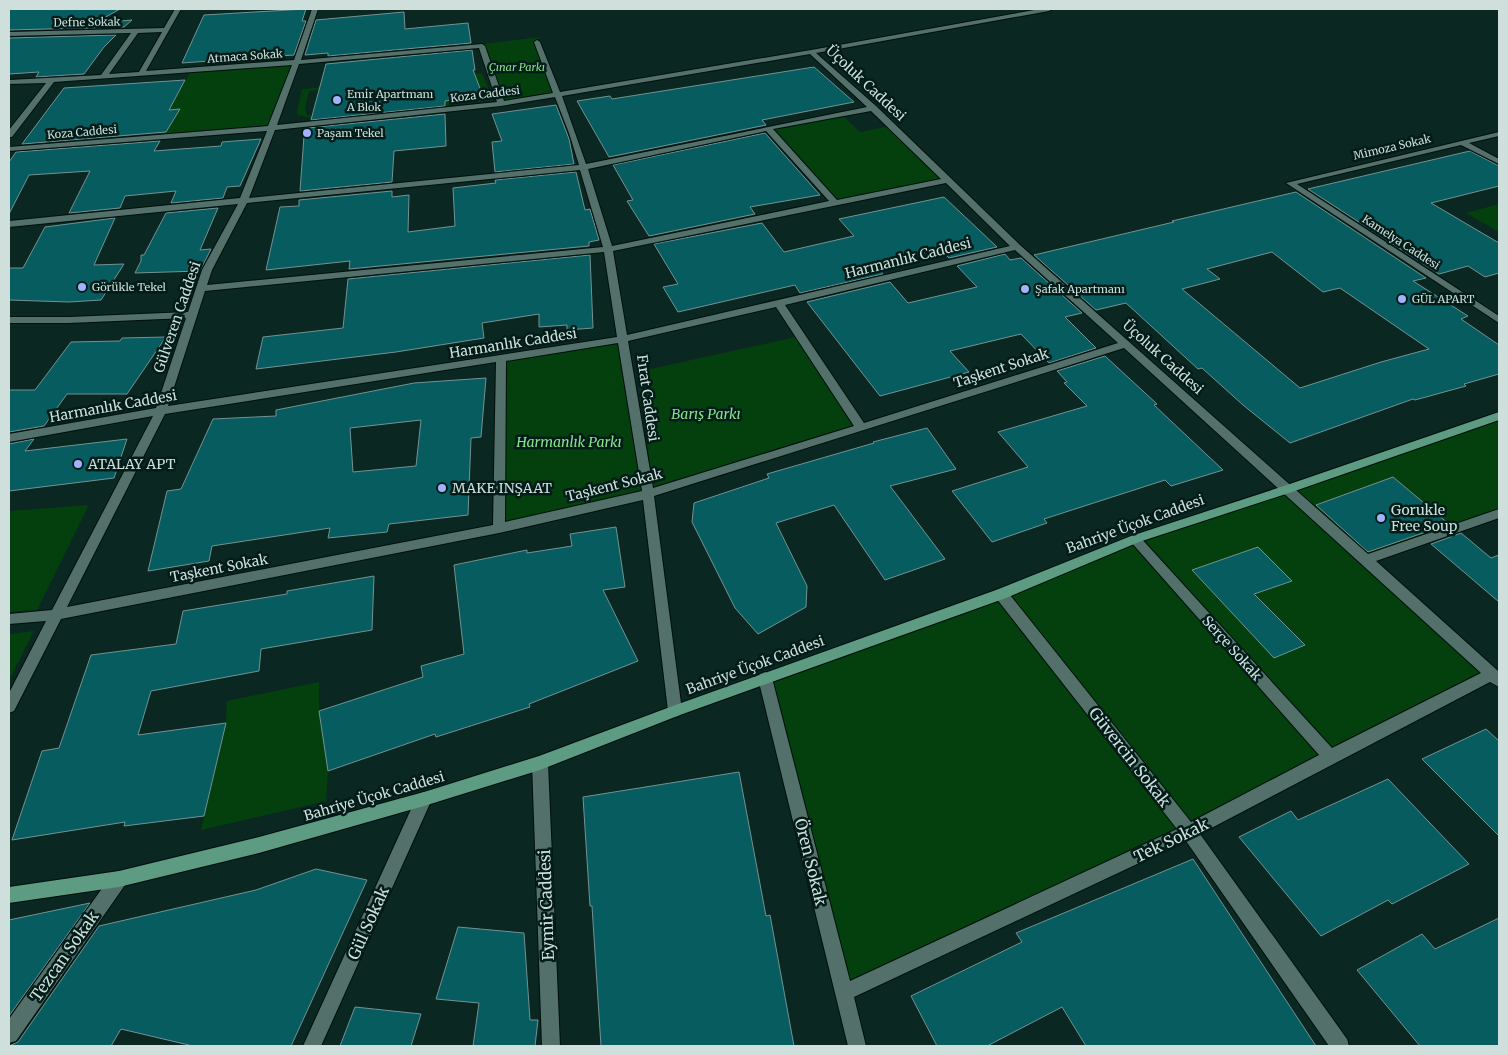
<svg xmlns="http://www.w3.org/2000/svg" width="1508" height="1055" viewBox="0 0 1508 1055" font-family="Merriweather,serif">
	<rect width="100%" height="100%" fill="#0b2722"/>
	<path fill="#04400d" d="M541,37L535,41L558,95L503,103L483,44Z
		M296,64L271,128L153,138L191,71Z
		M482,73L493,100L431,107L424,81L309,91L305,109L307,115L313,116L311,118L298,115L297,111L302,89L429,78L428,80Z
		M841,114L860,132L891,126L947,180L835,203L768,128Z
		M1499,204V232L1466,213Z
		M796,337L854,425L653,487L637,372Z
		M618,342L642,492L505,522L506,361Z
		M1499,416V513L1367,560L1492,674L843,993L765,678L1135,539L1288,489Z
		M89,505L37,610L9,612V511Z
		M34,631L9,680V634Z
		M319,682V711L328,771L326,801L201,830L226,723L227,701Z"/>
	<path fill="#075c5f" stroke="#739293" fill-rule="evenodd" d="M9,9H120L95,23L132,20L124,27L9,30Z
		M306,9L302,21H306L294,55L182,63L204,15Z
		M404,12L405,29L468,23L471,43L328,56V53L305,55L316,20Z
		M116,35L104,47L84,74L36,77L39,72L9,74V38Z
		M472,50L475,70H473L483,96L445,101V106L311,120L326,64Z
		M814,67L854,102L762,120L766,125L609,157L577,101L610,96L612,99Z
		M185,80L169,110L180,109L166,132L22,144L64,88Z
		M556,105L569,139L574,164L495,172L492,142L502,141L492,114Z
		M445,114L446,146L394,151L392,182L300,191L304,136H306L308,128Z
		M765,133L820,195L750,207L755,214L649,236L627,201L633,200L613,165Z
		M261,139L240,186L227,187L223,198L171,203L176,191L125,196L120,208L69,213L90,171L29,175L9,214V162L16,152L160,141L154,151L221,146L222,142Z
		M1470,151L1499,166V186L1431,203L1499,243V273L1485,277L1468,266L1439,274L1308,189Z
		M576,172L585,210L590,209L599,240L589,242V246L349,269L350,261L266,270L280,207L299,206V200L392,191V197L409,195L408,232L455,226L453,188L496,183L495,180Z
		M1296,192L1426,278L1413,281L1468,316L1461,319L1499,345V374L1464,384L1466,386L1415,400L1413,399L1290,443L1243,405L1202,368L1198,369L1126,303L1096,310L1034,255L1174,222L1172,221ZM1272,252L1323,292L1340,288L1429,349L1381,362L1300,388L1182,289L1220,279L1207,269Z
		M944,197L997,247L949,258L940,249L875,264L883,274L800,293L795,285L678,312L663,287L678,284L654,244L762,223L784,252L854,236L839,219Z
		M218,208L200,250L211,249L200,271L135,273L141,261V255H144L166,213Z
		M115,218L94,265L124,264L101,300L69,302L9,300V268H23L45,227Z
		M1005,254L1010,260L1021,258L1082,313L1065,317L1096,348L1049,363L1021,334L950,351L969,372L880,396L807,302L890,282L908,303L977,287L957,266Z
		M590,255L593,328L567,330V325L539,327V314L482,323L484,338L396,352L256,369L263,337L343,328L348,279Z
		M166,337L127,394H67L44,426L9,432V390H35L71,342L120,341L122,338Z
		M1105,356L1157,404L1154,405L1223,470L1171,486L1165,480L1044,519L1047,523L992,542L952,491L1028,467L998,432L1087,406L1064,383L1067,382L1057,371Z
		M486,378L481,437L471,438L468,515L389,524L387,532L328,538L330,528L212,546L209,561L148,571L167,491L181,489L213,419L276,416V410L414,383ZM421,420L416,466L353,472L350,428Z
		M927,428L956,469L890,486L945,559L885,580L834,505L776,523L807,586L806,607L758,634L735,608L692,522L694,503L769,478L767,474L874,443L873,442Z
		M34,439L25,451L127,439L114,478L9,491V444Z
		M1393,477L1449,524L1368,552L1316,505Z
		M616,527L625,587L603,590L638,661L529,704L530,707L436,737L435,734L328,771L319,711L423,677L421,666L464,654L454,565L527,550V553L572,546L570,534Z
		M1461,533L1491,558L1499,555V602L1431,544Z
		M1258,547L1292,581L1254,594L1305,645L1274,658L1192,570Z
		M374,576L372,630L261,649L259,671L151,691L138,735L226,723L204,816L124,826L125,822L12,840L42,751L59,748L91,655L176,644L183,611L287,594V591Z
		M1486,729L1499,741V836L1422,759Z
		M739,772L766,916L770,915L794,1046H601L592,906H590L583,797Z
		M1388,779L1469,864L1392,904L1388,900L1321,936L1239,837L1291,811L1298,820Z
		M1193,859L1316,1046H1086L1062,1007L987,1046H937L911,996L1022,942L1016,933Z
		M316,869L367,880L291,1046H193L121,1029L111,1046H9L18,1042L99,926L256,890Z
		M90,903L9,1016V920Z
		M1499,918V1046H1420L1357,970L1422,934L1435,949Z
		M458,927L524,933L530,1020H538L535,1046H473L479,1003L436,999Z
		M355,1007L421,1014L411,1046H340Z"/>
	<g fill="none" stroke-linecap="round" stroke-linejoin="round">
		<g stroke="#000f0c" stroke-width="2">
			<path id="minor" d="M175,9H181L146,71L294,60L312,9H318L301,60L482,44L485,46L504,101L553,93L534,42L537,40L540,42L560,92L811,50L1040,9H1052L1049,11L816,53L876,106L1020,245L1368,554L1499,509V518L1376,561L1497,670L1499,672V687L1490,682L1200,834L1347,1039L1349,1046H1329L1186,841L854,997L866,1046H848L758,678L760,674L765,672L770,674L772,678L850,981L1177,829L996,598L994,594L996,590L1001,589L1006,590L1191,822L1319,755L1131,542L1129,539L1131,536H1139L1332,748L1481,673L1124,348L654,496L682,711L680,715L675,717L670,715L668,711L643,500L499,533L61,619L14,711L9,713V693L46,621L9,624V614L52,610L153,416L9,442V434L156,408L186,318L69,323H9V317H69L188,312L202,270L238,204L9,227V221L240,198L267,131L9,151V147L268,126L292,65L54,82L12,137H9V130L46,83L9,84V80L101,75L131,33L9,36V32L164,28ZM162,32L139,72L109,74L138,33ZM479,48L497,102L277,125L299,64ZM810,54L867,107L586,164L562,96ZM555,97L569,133L579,165L249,198L275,130L501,106ZM871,111L941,179L837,200L773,129ZM766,131L829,201L612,246L588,169ZM580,170L603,247L207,285L212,270L247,203ZM946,183L1010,246L627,335L613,251ZM1015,250L1118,343L864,423L785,305ZM604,252L617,337L168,406L205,291ZM776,307L854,426L653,488L628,341ZM618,343L642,491L505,522L506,361ZM496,362L493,525L67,607L165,414Z
				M1499,132V136L1469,143L1499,159V164L1461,145L1297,184L1499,316V323L1286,183Z
				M540,756L545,758L548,763L560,1046H542L532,763L535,758Z
				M424,792L430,794L432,799L321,1046H303L418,794Z
				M119,871L125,873L127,879L125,885L16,1041L9,1043V1019L113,873Z"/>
		</g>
		<g stroke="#000f0c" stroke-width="2">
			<path id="major" d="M1499,412V420L1292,492L1139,542L1006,598L680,715L540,770L424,806L259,853L119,887L9,903V887L119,871L259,837L424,792L539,756L670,707L996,590L1131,536L1284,486Z"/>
		</g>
		<use href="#minor" fill="#53706a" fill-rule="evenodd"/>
		<use href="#major" fill="#5d9b82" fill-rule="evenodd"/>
	</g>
	<g fill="#a0b3fd" stroke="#021d19" stroke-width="2">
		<circle cx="337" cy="100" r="5"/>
		<circle cx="307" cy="133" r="5"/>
		<circle cx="82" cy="287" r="5"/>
		<circle cx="1025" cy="289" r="5"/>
		<circle cx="1402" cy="299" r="5"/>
		<circle cx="78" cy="464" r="5"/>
		<circle cx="442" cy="488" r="5"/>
		<circle cx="1381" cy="518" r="5"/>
	</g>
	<g text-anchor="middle" stroke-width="5" stroke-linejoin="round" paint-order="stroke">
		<g font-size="11" fill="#cfdfdb" stroke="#021d19">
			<text transform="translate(87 22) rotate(-1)" y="4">Defne Sokak</text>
			<text transform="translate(245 56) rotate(-4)" y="4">Atmaca Sokak</text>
			<text transform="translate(485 94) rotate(-7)" y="4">Koza Caddesi</text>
			<text transform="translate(82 132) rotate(-5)" y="4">Koza Caddesi</text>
			<text transform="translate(1392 147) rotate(-13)" y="4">Mimoza Sokak</text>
			<text transform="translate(1401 242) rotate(33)" y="4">Kamelya Caddesi</text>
		</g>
		<g font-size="11" font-style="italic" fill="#89e38b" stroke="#021d19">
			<text x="517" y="71">Çınar Parkı</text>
		</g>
		<g font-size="11" fill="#cfdfdb" stroke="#021d19" text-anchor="start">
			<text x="347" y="98">Emir Apartmanı<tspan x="347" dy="13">A Blok</tspan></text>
			<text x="317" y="137">Paşam Tekel</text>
			<text x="92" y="291">Görükle Tekel</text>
			<text x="1035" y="293">Şafak Apartmanı</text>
			<text x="1412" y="303">GÜL APART</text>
		</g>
		<g font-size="14" fill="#cfdfdb" stroke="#021d19">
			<text transform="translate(866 83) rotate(43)" y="5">Üçoluk Caddesi</text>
			<text transform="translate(908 258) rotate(-14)" y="5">Harmanlık Caddesi</text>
			<text transform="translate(177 317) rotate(-71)" y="5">Gülveren Caddesi</text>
			<text transform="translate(513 343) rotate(-9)" y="5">Harmanlık Caddesi</text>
			<text transform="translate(1163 357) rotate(42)" y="5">Üçoluk Caddesi</text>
			<text transform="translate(1001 368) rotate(-18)" y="5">Taşkent Sokak</text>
			<text transform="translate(648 398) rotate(82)" y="5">Fırat Caddesi</text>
			<text transform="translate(113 406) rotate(-10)" y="5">Harmanlık Caddesi</text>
			<text transform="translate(614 485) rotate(-14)" y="5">Taşkent Sokak</text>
			<text transform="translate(1135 524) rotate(-20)" y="5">Bahriye Üçok Caddesi</text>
			<text transform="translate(219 568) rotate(-11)" y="5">Taşkent Sokak</text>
			<text transform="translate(1232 648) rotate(48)" y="5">Serçe Sokak</text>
			<text transform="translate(755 665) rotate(-20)" y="5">Bahriye Üçok Caddesi</text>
			<text transform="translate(374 796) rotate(-16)" y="5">Bahriye Üçok Caddesi</text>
		</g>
		<g font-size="14" font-style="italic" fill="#89e38b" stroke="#021d19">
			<text x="706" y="419">Barış Parkı</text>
			<text x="569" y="447">Harmanlık Parkı</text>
		</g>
		<g font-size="14" fill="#cfdfdb" stroke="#021d19" text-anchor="start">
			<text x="88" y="469">ATALAY APT</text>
			<text x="452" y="493">MAKE INŞAAT</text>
			<text x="1391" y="515">Gorukle<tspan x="1391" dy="16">Free Soup</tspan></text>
		</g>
		<g font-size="16" fill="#cfdfdb" stroke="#021d19">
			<text transform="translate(1130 757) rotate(52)" y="6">Güvercin Sokak</text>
			<text transform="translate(1171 840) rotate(-26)" y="6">Tek Sokak</text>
			<text transform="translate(811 862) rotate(76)" y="6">Ören Sokak</text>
			<text transform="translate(546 905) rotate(-92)" y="6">Eymir Caddesi</text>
			<text transform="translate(368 923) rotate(-66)" y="6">Gül Sokak</text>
			<text transform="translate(64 956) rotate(-55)" y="6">Tezcan Sokak</text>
		</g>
	</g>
	<rect width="1508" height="1055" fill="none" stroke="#cfdfdb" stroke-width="20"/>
</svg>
